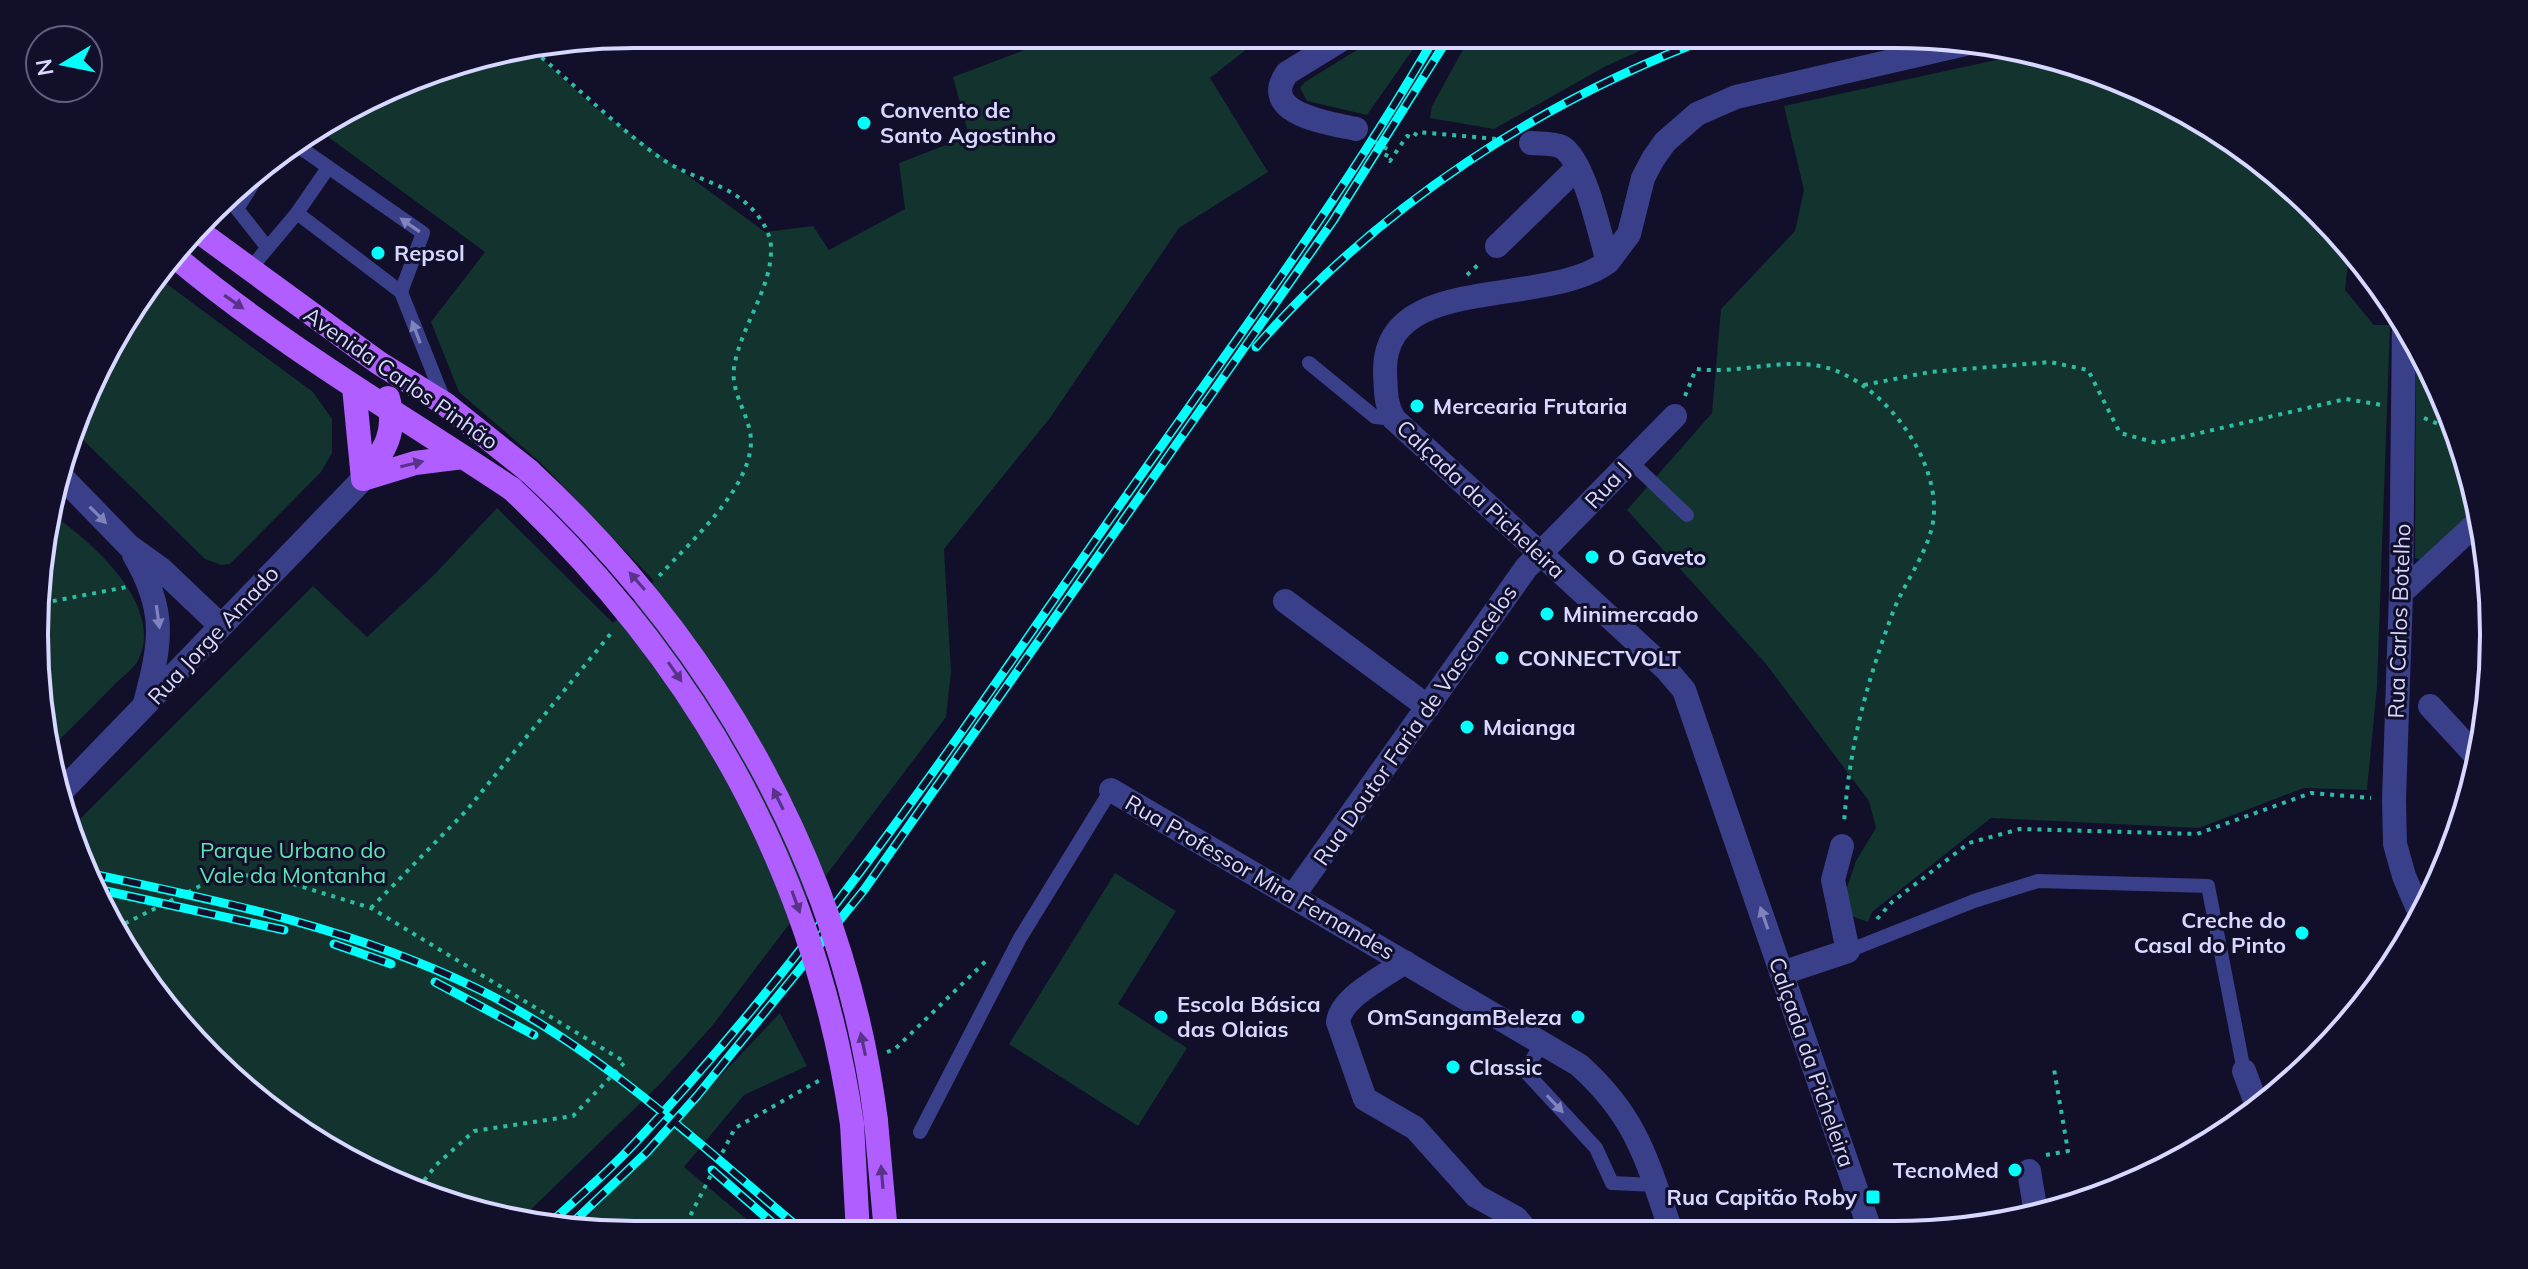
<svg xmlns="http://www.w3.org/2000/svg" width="2528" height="1269" viewBox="0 0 2528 1269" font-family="Mulish,sans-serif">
	<rect width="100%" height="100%" fill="#110f29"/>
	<path fill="#12332e" d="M1067,34L1257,35L1247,49L1210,78L1268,172L1179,228L1050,418L944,549L951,672L946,717L712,1026L660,1084L519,1221L480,1215L369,1173L210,1059L96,900L73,826L313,586L367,637L434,575L497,508L613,623L654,581L540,462L459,392L431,322L485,252L320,131L441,66L534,51L593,106L765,232L813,226L829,250L905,209L899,163L969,136L953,77Z
		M1381,35H1423L1367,115L1307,101L1300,88L1305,82Z
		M1471,35H1675L1606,66L1494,129L1430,118L1432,106Z
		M2033,52L2159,96L2259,158L2345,238L2350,246L2345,290L2374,325H2390L2377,686L2367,790L2304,788L2199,828L1991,818L1872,912L1868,922L1851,916L1843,899L1856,861L1876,828L1869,801L1766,664L1627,510L1712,413L1721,309L1795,231L1804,190L1784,106Z
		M156,276L313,392L332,419V453L321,472L230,564L221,565L205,559L77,434L115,334Z
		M2416,341L2462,441L2477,507L2420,560L2415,558Z
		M48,512C89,538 168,607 137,662C132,670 122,677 115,684C94,706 72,727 50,749L39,712Z
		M1115,873L1176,911L1118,1004L1187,1048L1138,1126L1009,1044Z
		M780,1013L807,1066L744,1095L684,1167L763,1233L596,1234L575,1230Z"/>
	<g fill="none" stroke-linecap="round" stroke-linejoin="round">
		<path stroke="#2cbea4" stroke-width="4" stroke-dasharray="4 6" stroke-linecap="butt" d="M534,51C576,86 615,125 659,157C686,177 725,182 749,206C760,216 771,233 771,248C772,289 740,327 734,368C731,392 746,410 750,432C760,481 689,543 659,576
			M1375,142L1389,150L1385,158L1390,161L1407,136L1413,138L1417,132L1509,140
			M1467,275L1481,262
			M1864,385L1930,372L2050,362L2088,370L2120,433L2157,443L2346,399L2382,405
			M1685,396L1696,369C1742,375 1790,354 1834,370C1886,389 1936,456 1934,512C1933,547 1905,580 1893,612C1866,684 1849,748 1844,824
			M2424,418L2458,432
			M43,603L127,587
			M371,908L466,811L612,632
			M1877,919L1892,902L1969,843L2020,829L2197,834L2311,793L2371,798
			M116,928L200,886L230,876L264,875L371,908L625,1062L573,1116L474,1131L436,1165L416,1191
			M887,1052L895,1049L989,958
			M2046,1155L2068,1151L2054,1069
			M686,1224L735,1128L820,1080"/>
		<path stroke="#393f89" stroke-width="14" d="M295,144L423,233L401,292
			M297,213L328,168
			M267,247L237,209L269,158
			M250,269L297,213L401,292L444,400
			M1309,363L1375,417L1394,419
			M1629,460L1687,515
			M1848,951L1974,901L2038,881L2208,886L2244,1071
			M1542,1043L1525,1071L1596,1148L1612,1183L1655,1185
			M920,1132L1020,938L1111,790"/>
		<path stroke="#393f89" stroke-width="24" d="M1349,35L1287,73C1258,114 1329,123 1356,129
			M1531,143C1541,144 1553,143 1562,147C1585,161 1600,236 1608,262C1545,309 1383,271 1385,372C1386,391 1385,404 1394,419L1666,669L1684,690L1870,1230
			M1497,246L1577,168
			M1608,262L1629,234L1643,178L1653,159L1665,142L1697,114L1736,97L1974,42
			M2404,321L2401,593L2394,800L2395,844L2404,876L2421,916
			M61,476L129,546L161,569L220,625
			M134,555C167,611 161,643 145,703
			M2401,593L2480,520
			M1285,601L1428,707
			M2430,706L2479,759
			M63,790L363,479
			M1111,790L1579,1065C1637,1117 1647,1160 1671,1231
			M1293,896L1526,568L1675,416
			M1405,962C1385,976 1341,997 1338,1022L1365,1099L1415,1128L1476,1196L1516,1218L1527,1231
			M1782,973L1848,951L1833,880L1842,846
			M2244,1071L2259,1111
			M2029,1171L2036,1213"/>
		<path stroke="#b05eff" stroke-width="24" d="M194,228L379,363L445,404L529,471
			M172,254C277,343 398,413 512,489
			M354,387L363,479
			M363,479C383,452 398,434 388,398
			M363,479L415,463L463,457
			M876,1121L886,1233
			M852,1124L858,1233"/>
		<g stroke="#03fffb" stroke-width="9">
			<path id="rail" d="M1256,347C1380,205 1541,100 1717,35
				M88,873C220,901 353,928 476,988C599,1048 701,1146 805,1233
				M92,888L284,930
				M334,944L391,964
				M435,982L534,1035
				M712,1170L784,1233
				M547,1226C576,1199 607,1173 634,1144C814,953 961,733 1110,519C1221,360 1339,203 1436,35
				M566,1229L647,1152L697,1096L864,890L1333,221L1450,35"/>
		</g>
		<use href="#rail" stroke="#110f29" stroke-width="6" stroke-dasharray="18" stroke-linecap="butt"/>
		<path stroke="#b05eff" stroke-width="24" d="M529,471C714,642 844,867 876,1121
			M512,489C697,663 815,871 852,1124"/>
	</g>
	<defs><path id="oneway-solid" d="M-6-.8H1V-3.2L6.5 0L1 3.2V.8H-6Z" transform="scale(2)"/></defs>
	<g fill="#8083be">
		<use href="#oneway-solid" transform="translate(410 225) rotate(-145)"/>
		<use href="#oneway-solid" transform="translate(416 332) rotate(-111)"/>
		<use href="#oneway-solid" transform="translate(98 515) rotate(45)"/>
		<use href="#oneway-solid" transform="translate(158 617) rotate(82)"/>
		<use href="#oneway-solid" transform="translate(1764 918) rotate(-109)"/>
		<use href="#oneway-solid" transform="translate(1555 1104) rotate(47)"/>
	</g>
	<g fill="#593389">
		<use href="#oneway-solid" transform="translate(234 302) rotate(35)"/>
		<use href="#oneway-solid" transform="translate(412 464) rotate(-13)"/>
		<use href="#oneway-solid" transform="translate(637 581) rotate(-131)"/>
		<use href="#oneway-solid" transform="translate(675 672) rotate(55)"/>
		<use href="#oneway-solid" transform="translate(778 799) rotate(-116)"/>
		<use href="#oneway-solid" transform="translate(796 902) rotate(70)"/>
		<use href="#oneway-solid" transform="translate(863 1044) rotate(-102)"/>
		<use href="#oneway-solid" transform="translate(882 1177) rotate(-95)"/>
	</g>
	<g fill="#03fffb" stroke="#110f29" stroke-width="3">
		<circle cx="864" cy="123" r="8"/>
		<circle cx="378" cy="253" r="8"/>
		<circle cx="1417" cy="406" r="8"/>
		<circle cx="1592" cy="557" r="8"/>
		<circle cx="1547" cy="614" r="8"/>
		<circle cx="1502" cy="658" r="8"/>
		<circle cx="1467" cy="727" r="8"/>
		<circle cx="2302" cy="933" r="8"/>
		<circle cx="1161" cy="1017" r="8"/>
		<circle cx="1578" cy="1017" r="8"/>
		<circle cx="1453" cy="1067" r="8"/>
		<circle cx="2015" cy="1170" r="8"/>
		<rect x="1865" y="1189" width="16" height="16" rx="4"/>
	</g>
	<g text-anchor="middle" stroke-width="6" stroke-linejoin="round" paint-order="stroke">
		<g font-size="22" font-weight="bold" fill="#d7d7ff" stroke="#110f29" text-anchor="start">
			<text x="880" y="118">Convento de<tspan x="880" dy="25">Santo Agostinho</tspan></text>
			<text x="394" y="261">Repsol</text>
			<text x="1433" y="414">Mercearia Frutaria</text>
			<text x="1608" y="565">O Gaveto</text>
			<text x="1563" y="622">Minimercado</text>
			<text x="1518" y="666">CONNECTVOLT</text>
			<text x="1483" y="735">Maianga</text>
			<text x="2286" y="928" text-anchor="end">Creche do<tspan x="2286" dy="25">Casal do Pinto</tspan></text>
			<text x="1177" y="1012">Escola Básica<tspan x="1177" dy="25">das Olaias</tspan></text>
			<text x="1562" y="1025" text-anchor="end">OmSangamBeleza</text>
			<text x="1469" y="1075">Classic</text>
			<text x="1999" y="1178" text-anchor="end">TecnoMed</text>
			<text x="1857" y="1205" text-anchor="end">Rua Capitão Roby</text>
		</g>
		<g font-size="22" fill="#d7d7ff" stroke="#110f29">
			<text transform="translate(401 378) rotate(35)" y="8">Avenida Carlos Pinhão</text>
			<text transform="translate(1607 485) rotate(-47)" y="8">Rua J</text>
			<text transform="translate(1481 499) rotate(43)" y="8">Calçada da Picheleira</text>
			<text transform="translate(2399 621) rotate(-88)" y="8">Rua Carlos Botelho</text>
			<text transform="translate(213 635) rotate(-47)" y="8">Rua Jorge Amado</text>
			<text transform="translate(1415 725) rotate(-55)" y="8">Rua Doutor Faria de Vasconcelos</text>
			<text transform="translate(1260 877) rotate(30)" y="8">Rua Professor Mira Fernandes</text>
			<text transform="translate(1812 1062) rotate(71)" y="8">Calçada da Picheleira</text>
		</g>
		<g font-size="22" fill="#5ee4b3" stroke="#110f29">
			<text x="293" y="858">Parque Urbano do<tspan x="293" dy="25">Vale da Montanha</tspan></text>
		</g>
	</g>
	<path d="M0 0H2528V1269H0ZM634 48H1894A586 586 0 0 1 2480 634V635A586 586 0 0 1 1894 1221H634A586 586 0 0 1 48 635V634A586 586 0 0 1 634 48Z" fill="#110f29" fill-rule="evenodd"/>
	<path fill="none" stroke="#d7d7ff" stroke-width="4" d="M634 48H1894A586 586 0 0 1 2480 634V635A586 586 0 0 1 1894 1221H634A586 586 0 0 1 48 635V634A586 586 0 0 1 634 48Z"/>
	<g transform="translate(64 64) rotate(260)"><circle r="38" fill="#110f29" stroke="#605f7f" stroke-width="2"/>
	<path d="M0-6L14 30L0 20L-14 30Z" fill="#03fffb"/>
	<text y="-12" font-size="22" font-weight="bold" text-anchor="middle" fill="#d7d7ff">N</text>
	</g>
</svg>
